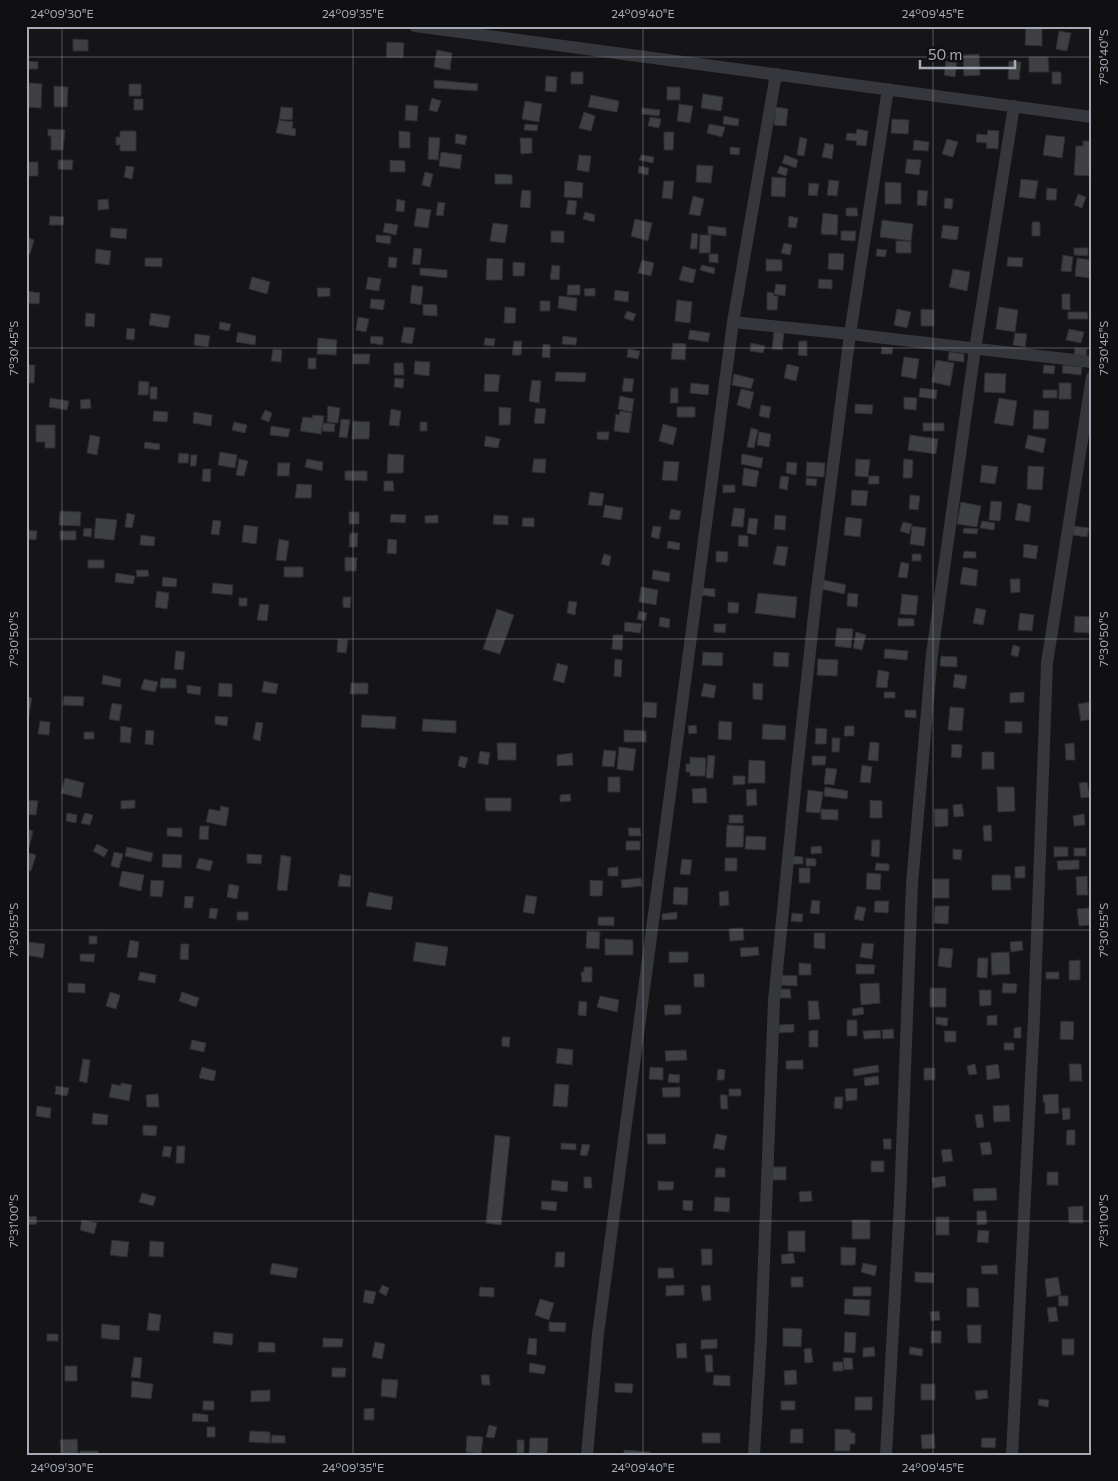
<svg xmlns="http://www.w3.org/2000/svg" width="1118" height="1481" viewBox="0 0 1118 1481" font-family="Commissioner,sans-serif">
	<rect width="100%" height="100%" fill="#151517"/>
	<path fill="#3f4044" stroke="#2f2f33" d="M1026,27H1042V46L1025,45Z
		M1059,31L1071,33L1067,51L1056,49Z
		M73,39L88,40V51H73Z
		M387,42L404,43L403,58L386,57Z
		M437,50L452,53L450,70L434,67Z
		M979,54L980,75L964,76L963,55Z
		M1029,57H1048L1049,72H1029Z
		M26,61L38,62V69H26Z
		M946,61L957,63L955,77L944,75Z
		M1009,61L1021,62L1019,80L1008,79Z
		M571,72H583V84H571Z
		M1052,72H1061V84H1052Z
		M546,76L557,77L556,92L545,91Z
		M434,80L478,84L477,91L434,88Z
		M29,83L42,84L41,108L26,107V87H29Z
		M129,84H141V96H129Z
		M54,86L68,87L67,107H54Z
		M667,87H680V100H667Z
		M703,94L723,97L721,111L701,108Z
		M591,95L619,101L617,112L588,107Z
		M432,98L441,101L437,112L429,110Z
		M134,99H143V110H134Z
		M525,101L542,104L539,122L522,119Z
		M679,104L693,106L690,123L677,121Z
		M406,105L418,106L417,121L405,120Z
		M281,107L293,108L292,120L279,119Z
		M776,107L788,109L786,126L774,125Z
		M642,108L660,110L659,116L642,114Z
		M584,112L595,116L591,131L579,128Z
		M724,116L739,119L738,126L723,124Z
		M650,117L661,119L659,128L648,126Z
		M892,119L909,120L908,134L891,133Z
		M279,120L293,122L292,128L296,129L295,136L276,133Z
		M525,124L538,125L537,131L524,130Z
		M709,124L725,127L722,137L707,133Z
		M48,129L65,130L63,150H51V136H48Z
		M857,129L868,131L866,146L856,145L857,141L846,140L847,133L856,134Z
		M988,130L999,131L998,149L986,148L987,143L976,142L977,134L987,135Z
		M120,131H136V151H120V145H116V137H120Z
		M399,131L410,132V148H399Z
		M664,132H674L673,150H664Z
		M456,134L467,136L465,145L455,143Z
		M1046,135L1065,137L1062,158L1043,155Z
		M429,137L440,138L438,160L428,159Z
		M800,137L807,139L804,156L797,155Z
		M520,138H532V153L521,154Z
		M947,139L958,142L953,157L942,154Z
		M914,140L929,142L928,151L913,150Z
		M1083,141H1092V176L1074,175L1076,146H1083Z
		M825,143L834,145L832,159L822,157Z
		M730,147L740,148L739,155L730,154Z
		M441,152L462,155L460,169L439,166Z
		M579,155L591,156L589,172L577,170Z
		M641,155L654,157L653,163L639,160Z
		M785,155L798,160L796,168L782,163Z
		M907,159L921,160L919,175L905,173Z
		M58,160H73L72,170L58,169Z
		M390,160L405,161V172H390Z
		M26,162H38V176H26Z
		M697,165L713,166L711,183L696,182Z
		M126,166L134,167L132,179L124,177Z
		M639,166L649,168L648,175L638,173Z
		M780,166L788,169L786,176L777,173Z
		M425,172L433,174L430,187L422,185Z
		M495,174L512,175V184H495Z
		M772,177L786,178L785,197L771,196Z
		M1021,179L1038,181L1035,199L1019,197Z
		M829,180L839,181L837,196L827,195Z
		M565,181L583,183L582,198L564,197Z
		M664,181H674L672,199L662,198Z
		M885,182L901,183V204H885Z
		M809,183L819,184L817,196L808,195Z
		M1047,188L1057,189L1056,200H1046Z
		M522,190L531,191L530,208L520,207Z
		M918,190L928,191L926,206L917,205Z
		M1078,194L1086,197L1082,208L1074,205Z
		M693,196L704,199L700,216L689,214Z
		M945,198L953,199L952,209L944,208Z
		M108,199L109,209L98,210V200Z
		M397,199L405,201L404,212L396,211Z
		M568,200L577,201L575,215L566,214Z
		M438,202L445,203L443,216L436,215Z
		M417,208L431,210L428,228L414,226Z
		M846,208H857L858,216H846Z
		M585,212L595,215L594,222L583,219Z
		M823,213L838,215L837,235L821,234Z
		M50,216L64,217L63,225H49Z
		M789,216L798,218L796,228L788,227Z
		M635,219L652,223L648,241L631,236Z
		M882,220L913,224L911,241L880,237Z
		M1032,222H1040V236H1032Z
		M385,223L398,225L396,235L383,232Z
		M493,223L508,225L505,243L490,241Z
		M943,225L959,227L957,240L941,238Z
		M708,226L726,228V236L708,234Z
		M111,228L127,229L126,239L110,237Z
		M551,231H564V243L551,242Z
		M841,231H856L855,241L841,240Z
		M692,233L698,234L697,249H690Z
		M376,235L391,236L390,244L376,242Z
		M700,235H711L710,253H699Z
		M26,237L34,240L30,254L26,253Z
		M896,241H911V253H896Z
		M784,243L792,245L790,255L781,253Z
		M414,248L422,249L420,265L412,264Z
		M1074,248H1088V256L1074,255Z
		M96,249L111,251L109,265L95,263Z
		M877,249L887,250L885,257L876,256Z
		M829,253L844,254L843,270L828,269Z
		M709,254H718V263L709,262Z
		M1063,255L1073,257L1071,272L1061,271Z
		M389,257L397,258L396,268L388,267Z
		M1008,257L1023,258L1022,267L1007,266Z
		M145,258H162V267L145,266Z
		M487,258L503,259L502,280H486Z
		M1077,258L1091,260L1092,272L1089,271V278L1075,276Z
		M766,259L782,260V271H766Z
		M642,260L654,263L651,276L638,273Z
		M513,262L525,263L524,276H513Z
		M552,265L560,266L559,280L550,279Z
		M702,265L715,268L714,274L700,270Z
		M683,266L696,270L693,283L679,280Z
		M420,268L447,270V278L420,275Z
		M953,269L970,272L967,291L949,287Z
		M252,277L270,282L267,294L249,289Z
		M368,277L381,279L379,291L366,289Z
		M819,279L832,280V289L818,288Z
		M776,284L786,285L785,296L774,294Z
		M412,285L423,287L421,305L410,303Z
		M568,285H580V295H567Z
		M317,288H330V296L318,297Z
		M595,288V296H585L584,289Z
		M615,290L629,292L628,302L614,300Z
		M27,291L40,293L39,304L26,303Z
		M767,292L774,293V296H778L777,310H767Z
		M1062,294H1070V310L1062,309Z
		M559,296L577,298L576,311L558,308Z
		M371,299L385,300L383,310L370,308Z
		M677,300L692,302L690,323L675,321Z
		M540,301H550V311H540Z
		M423,304L437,305V316L423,315Z
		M505,307L516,308L515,323H504Z
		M999,307L1018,310L1015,332L996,329Z
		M897,309L911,312L907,328L894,325Z
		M921,309L934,310V326H921Z
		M627,311L636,314L633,321L624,318Z
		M1068,312H1087L1088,319H1068Z
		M86,313L95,314L94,327L85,326Z
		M151,313L170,316L168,328L149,325Z
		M358,317L369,319L366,332L356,330Z
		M220,322L231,324L229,331L219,329Z
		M404,327L415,328L412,344L401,342Z
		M127,328L135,329L134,340L126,339Z
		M1069,329L1084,332L1081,343L1066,340Z
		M690,330L710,333L708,342L688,339Z
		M774,331L784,332L782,350L772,349Z
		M238,332L256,336L255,345L236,342Z
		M1015,333L1027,334L1025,347L1013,345Z
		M195,334L210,336L208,347L194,345Z
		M371,336L383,337V345L370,343Z
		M563,336L577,338L576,345L562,344Z
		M318,338L337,340L336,355L317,354Z
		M485,338L495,339L494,346L484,345Z
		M514,341H522L521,355H512Z
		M799,341H807V356L798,355Z
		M673,343L686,344L685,360L671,359Z
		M751,343L765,346L763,353L750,351Z
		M543,344L550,345V358L542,357Z
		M882,347L893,348L892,354H881Z
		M1075,348L1087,349L1086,356L1074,355Z
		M273,349L282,350L281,362L271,361Z
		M628,349L640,351L638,359L627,357Z
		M949,352L964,354V362L948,360Z
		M353,354H370L369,364H353Z
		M904,357L919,359L916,379L901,376Z
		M308,358H316V369H308Z
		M936,360L954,363L950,386L932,382Z
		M415,361L430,362L429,376L414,374Z
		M394,363H403L404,375H394Z
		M787,364L799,367L796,381L784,378Z
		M26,365H35L34,383H26Z
		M1044,365L1055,366L1054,374L1043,373Z
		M1063,365L1082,367L1081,375L1062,373Z
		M556,372L586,373L585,382L555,381Z
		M985,373L1006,374L1005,393L984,392Z
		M485,374L500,375L498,392L484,391Z
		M734,374L754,379L751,389L732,385Z
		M395,378L404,379L403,388L394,387Z
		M624,378L634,379L632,392L622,391Z
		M532,380L541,381L539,403L529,401Z
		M139,381L149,382L148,395H138Z
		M691,383L709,385L708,395L690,393Z
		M1059,383H1071V399H1059Z
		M150,387H157V399H150Z
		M671,388H678V403H670Z
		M920,388L937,390L936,399L919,397Z
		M741,389L754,392L750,409L737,405Z
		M1043,390H1057V398H1043Z
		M620,396L634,399L632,412L618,409Z
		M904,397L917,398L916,410L904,409Z
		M50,398L69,401L67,410L49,407Z
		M999,398L1017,401L1013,426L994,423Z
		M90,399L91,408L81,409L80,400Z
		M855,404L873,405L872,414L855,413Z
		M761,405L771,407L769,418L759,416Z
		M328,406L340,408L338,423L327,422Z
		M499,407L511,408L510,425H499Z
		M677,407H695V417H677Z
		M536,408L546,409L544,424L534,423Z
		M391,409L401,411L399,426L389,425Z
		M265,410L272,413L269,422L261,419Z
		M1034,410L1049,411L1048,429H1033Z
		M154,411L168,412L167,422L153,421Z
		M620,411L632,413L629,433L614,431L616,414L619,415Z
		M194,412L212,415L211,426L193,423Z
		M313,415L324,416L321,434L300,431L303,417L312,418Z
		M341,419L350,420L347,438L339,437Z
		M353,421L370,422L369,439H352Z
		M234,422L247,425L245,433L232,430Z
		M420,422H427V431H420Z
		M323,423L335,424L334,432L322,431Z
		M923,423H944V431H923Z
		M663,424L677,428L673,445L659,441Z
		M36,425H55V448H45V442H36Z
		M271,426L290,429L288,437L270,435Z
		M751,428L758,430L754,448L747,447Z
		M597,432H609L608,440L597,439Z
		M759,432L771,434L769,447L757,445Z
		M90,435L100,437L97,455L87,453Z
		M910,435L938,439L936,454L908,450Z
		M1028,435L1046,439L1043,453L1025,448Z
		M486,436L500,439L498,448L484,446Z
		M145,442L160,444L159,450L144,448Z
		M220,452L237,455L235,468L218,465Z
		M179,453L189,454L188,463H178Z
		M388,454L404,455L403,473H387Z
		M742,454L763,458L761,468L741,464Z
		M191,455H197L196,466H190Z
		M239,459L248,461L244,476L236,475Z
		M307,459L323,462L322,471L305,467Z
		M534,459H546L545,473L532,472Z
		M856,459L870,460L868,477L855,476Z
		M904,459L913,460L912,478H903Z
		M664,461L679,462L677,481L662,480Z
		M787,462L797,463L796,475L786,473Z
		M807,462L825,463L824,477L806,476Z
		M278,463H290L289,476H277Z
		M982,465L998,467L995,484L980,482Z
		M1028,466L1044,467L1042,490L1027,489Z
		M744,468L759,471L756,487L742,485Z
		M203,469H211L210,482L202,481Z
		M345,471H367V481L345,480Z
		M781,476L789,477L787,490L779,488Z
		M869,476H879V484H868Z
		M806,478L817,479L816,486L806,485Z
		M384,481H393L394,491H384Z
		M297,484L312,485L311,498H295Z
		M723,485H735V492L723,493Z
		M852,490L868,491L866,506L851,505Z
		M590,492L604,494L602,506L588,505Z
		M910,495L920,496L918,510L909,509Z
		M991,501L1002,502L1000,521L989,520Z
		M961,502L981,506L977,527L957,524Z
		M1018,503L1031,506L1029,522L1015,520Z
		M605,505L623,508L621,520L603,517Z
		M734,508L745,509L743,527L731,526Z
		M671,509L681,511L679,520L669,519Z
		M60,511L81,512L80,526L59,525Z
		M349,512H359V524H349Z
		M127,513L135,515L132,528L125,527Z
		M391,514L406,515L405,523L390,522Z
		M438,515V523H425V516Z
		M494,515L508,516V525L493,524Z
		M775,515L786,516L785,530L774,529Z
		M846,517L862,519L860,537L844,535Z
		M96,518L117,520L114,540L94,538Z
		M523,518H534V527L522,526Z
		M749,518L758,519L756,535L747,533Z
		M213,520L221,521L219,535L211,534Z
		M982,521L995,523L994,530L980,528Z
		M903,522L912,524L909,534L900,531Z
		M244,525L258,527L256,544L242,542Z
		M653,526L661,527L659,539L651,537Z
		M912,526L926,528L924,546L910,544Z
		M1074,526L1089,528L1087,537L1073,535Z
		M84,528L92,529L91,537L83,536Z
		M964,528L978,529L977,534L963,533Z
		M26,530L37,531L36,540L26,539Z
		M60,531H76V540H60Z
		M350,533H358L357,547H349Z
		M141,535L155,537L154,546L140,545Z
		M739,535L748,536V547L738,546Z
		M279,539L289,541L286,561L276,560Z
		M388,539L397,540L396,554L387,553Z
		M668,541L680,543L679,550L667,548Z
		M1024,544L1038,546L1036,559L1023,557Z
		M777,546L788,547L785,566L773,564Z
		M716,551L728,552L727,562H716Z
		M964,551L976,552V558H963Z
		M604,554L611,556L609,566L601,564Z
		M912,554H921V561H912Z
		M345,557L357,558L356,571H345Z
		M88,560H104V568H88Z
		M901,562L909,564L907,578L898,577Z
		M284,567H303V577H284Z
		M963,567L978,570L976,586L960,584Z
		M136,570H148L149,576L137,577Z
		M653,570L670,573L669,582L652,579Z
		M116,573L135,576L133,584L115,582Z
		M163,577L177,579L176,587L162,586Z
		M1010,579H1020V592L1011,593Z
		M824,580L846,585L844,594L822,589Z
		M213,583L233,585L232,595L212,593Z
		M641,587L658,590L656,605L639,602Z
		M702,588L715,589V597L701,595Z
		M157,591L169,593L167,609L155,607Z
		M758,593L797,597L795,618L755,613Z
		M848,593L858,594L857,607L847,606Z
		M902,594L918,596L916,615L900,614Z
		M343,597H351L350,608L343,607Z
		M239,598H247V606H239Z
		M569,601L577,602L575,615L567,613Z
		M728,602L739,603L738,613H728Z
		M260,604L269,605L267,621L257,620Z
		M976,608L986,610L983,625L973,623Z
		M497,609L514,615L500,654L483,649Z
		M639,611L647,613L645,621L637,619Z
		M1020,613L1034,615L1032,631L1018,630Z
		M1075,616L1090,617L1089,633L1074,632Z
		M660,617L670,619L669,628L659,626Z
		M898,618L914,619V626H898Z
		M625,622L642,624L640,633L624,631Z
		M714,624H726L725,633L714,632Z
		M837,628L853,629L851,648L835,646Z
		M856,632L866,635L862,650L853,648Z
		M613,635H623L622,650L612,649Z
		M338,639L348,640L346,653L337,652Z
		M1013,645L1020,647L1018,657L1011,655Z
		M885,649L908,651L907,660L884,658Z
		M176,651L185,652L183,670L174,669Z
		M703,652L723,653L722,666L702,665Z
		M774,652L789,653L788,667L773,666Z
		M941,656L957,657V667L940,666Z
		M615,659L622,660L621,677L614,676Z
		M818,659L838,660L837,676L817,675Z
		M557,663L568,666L564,683L553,680Z
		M878,670L889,672L887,688L876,687Z
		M955,674L967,676L965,689L953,687Z
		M103,675L121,679L120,687L102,684Z
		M161,678L176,679V688H160Z
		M144,679L158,682L155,692L141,689Z
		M264,681L278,684L276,694L262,692Z
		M219,683L232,684V697L218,696Z
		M351,683H368V694H350Z
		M704,683L716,686L714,698L701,696Z
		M753,683L763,684L762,700L753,699Z
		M187,685L201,687L200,695L187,693Z
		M884,692H895V698H884Z
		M1024,692V702L1010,703V693Z
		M64,696L84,697L83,706L63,705Z
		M26,697L32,698L29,715L26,714Z
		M644,702L657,703L656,718L643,717Z
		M1091,702L1092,719L1081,721L1078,704Z
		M112,703L122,705L119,721L109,719Z
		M950,707L964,708L962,731L948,730Z
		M905,710H916V718L905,717Z
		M362,715L396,717L395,729L361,727Z
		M215,716L228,717L227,726L215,724Z
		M423,719L456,721V733L422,731Z
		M40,721L50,722L49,735L38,734Z
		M719,721L732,722L731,740L718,739Z
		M1005,721L1022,722V733H1005Z
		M256,722L263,723L260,741L253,739Z
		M763,724L786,726L785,740L762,739Z
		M696,725L697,733L689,734L688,726Z
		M121,726L132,728L130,743L120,742Z
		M845,726H854V736H844Z
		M816,728L827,729L826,744H815Z
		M146,730L154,731L153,745L145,744Z
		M624,730L646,731V742H624Z
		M84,732H94V739H84Z
		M832,738H840L839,752H832Z
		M870,742L879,743L878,761L868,760Z
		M497,743H516V760H498Z
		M1074,743L1075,760H1066L1065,744Z
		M952,744L962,745L961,758L951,757Z
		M619,747L636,749L633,771L617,769Z
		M604,750L616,751L614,767L602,766Z
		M480,751L490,753L488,765L478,763Z
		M982,752H994V769H982Z
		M572,753L573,765L557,766V755Z
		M708,755L715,756L713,778H706Z
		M460,756L468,758L465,768L458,766Z
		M812,756H826L825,765H812Z
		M690,757L706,758L705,776H690V772H686V764H690Z
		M749,760L765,761V783H748Z
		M862,765L872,767L870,783L860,782Z
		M826,768L837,769L834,785L824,784Z
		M733,776H745V784L733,785Z
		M608,777H620V792H608Z
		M65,778L84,783L81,798L61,793Z
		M1087,782L1090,797L1081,798L1079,783Z
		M825,787L848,791L847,799L824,796Z
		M997,787H1014L1015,811L998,812Z
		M706,788L707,803H693L692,789Z
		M756,789L757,805L747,806L746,790Z
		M808,790L823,792L820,813L806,812Z
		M570,794L571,801L560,802V795Z
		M485,798H511V811H486Z
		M26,800L38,801L36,815L26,814Z
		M135,800V808L121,809V801Z
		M870,800L882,801V818H870Z
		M962,804L964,816L954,817L953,805Z
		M221,806L229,808L226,826L206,822L209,809L220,811Z
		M821,809L838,810V820L821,819Z
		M934,809H948V826L935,827Z
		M67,813L77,815L76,823L66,821Z
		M85,813L93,815L90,825L81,823Z
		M1084,814L1085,825L1074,826L1073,816Z
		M729,815H743V823H729Z
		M727,825L744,826L743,847H726Z
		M991,825L992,841H984L983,826Z
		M200,826H209L208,840L199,839Z
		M167,828H182V837L167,836Z
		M628,828H640L641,836H629Z
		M26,829L33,831L29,848L26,847Z
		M746,836L766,837L765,850L745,849Z
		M872,840H880L879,857L871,856Z
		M626,841H640V850H626Z
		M97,844L108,850L104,857L93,851Z
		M821,846L822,853L811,854V847Z
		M127,847L153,853L151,862L125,856Z
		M1054,847H1068V856L1054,857Z
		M1074,848H1086V856H1074Z
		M953,849L962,850L961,860L953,859Z
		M26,852L36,855L31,871L26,870Z
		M114,852L123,854L119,868L111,866Z
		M163,854L182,855L181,868L162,867Z
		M247,854L262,855L261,864L247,863Z
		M281,855L291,857L287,891L277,890Z
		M792,856L803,857V864H792Z
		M199,858L213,861L210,871L196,868Z
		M725,858H737V871H725Z
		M806,858L816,859V866H806Z
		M682,859L692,860L690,875L680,874Z
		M1079,860V869L1058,870L1057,861Z
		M876,863L889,864V871L875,870Z
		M1025,866V878H1015V867Z
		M618,867V876H608V868Z
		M799,868H810V883H799Z
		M122,871L144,875L141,891L119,886Z
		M867,873L881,874L880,890L866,889Z
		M340,874L351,876L350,887L338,886Z
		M992,875H1010L1011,890H992Z
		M1087,876L1088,895H1077L1076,877Z
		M641,878L642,886L622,888L621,880Z
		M933,879H949V898H933Z
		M151,880L164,881L162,897L150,896Z
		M590,880L603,881L602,896H590Z
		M229,884L239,886L237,899L227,897Z
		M674,887L688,888L687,905L673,904Z
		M728,891L729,905L720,906L719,892Z
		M369,892L393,897L391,910L366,906Z
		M526,895L537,897L534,914L523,912Z
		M185,896L194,897L192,908H184Z
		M812,900L820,901L819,914L810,913Z
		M875,901H889L888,913L874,912Z
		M857,906L866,908L863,921L854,919Z
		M935,906H949L948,924L934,923Z
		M210,908L218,909L216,919L209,918Z
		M1089,908L1091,925L1079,926L1077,909Z
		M237,912H248V920H237Z
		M677,912V919L662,920V914Z
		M792,913L803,914L802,922L791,921Z
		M598,917H614V926L598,925Z
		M743,928L744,940L730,941L729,929Z
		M587,931L600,932L599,949L586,948Z
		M814,933H825V949L814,948Z
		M89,936H97V944H89Z
		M605,939L633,940V955H605Z
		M130,940L139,942L137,958L127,957Z
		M1022,941L1023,950L1011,952L1010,942Z
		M27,942L45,944L43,958L26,955Z
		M416,942L448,947L445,966L413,961Z
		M862,943L874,944L872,959L860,957Z
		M181,944H189L188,960L180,959Z
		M758,947L759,955L741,957L740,948Z
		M940,948L953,949L951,968L938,966Z
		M669,952H688V962L669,963Z
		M1009,952L1010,974L992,975L991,953Z
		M80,954H95L94,962L80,961Z
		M978,958H988L987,978L977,977Z
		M1080,960V980H1069V961Z
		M799,963L811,964V975H799Z
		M856,964L875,965L874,974H856Z
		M584,967H592V982H582L581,972H584Z
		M140,972L156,975L155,983L138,980Z
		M1046,972H1059V979H1046Z
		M694,974H704V987H694Z
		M781,975L797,976V986L781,985Z
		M68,983L85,984V993L68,992Z
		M879,983L880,1003L861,1005L860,984Z
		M1003,983L1017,984L1016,993H1002Z
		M930,988H946V1007H930Z
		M780,989H790L791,998H780Z
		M979,990H991V1005L980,1006Z
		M110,992L120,995L116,1009L106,1006Z
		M182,992L199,998L196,1007L179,1001Z
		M600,996L619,1000L617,1012L597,1007Z
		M579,1001L587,1002L586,1016L578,1015Z
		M808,1001H818L820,1019L809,1020Z
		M664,1005H681V1014L665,1015Z
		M863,1007L864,1014L853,1016L852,1009Z
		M997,1015V1025H987V1016Z
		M936,1017L948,1018L947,1026L936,1024Z
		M847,1020H857V1036H847Z
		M1061,1021L1074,1022L1073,1040L1060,1039Z
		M794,1024V1032L779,1033V1025Z
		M1021,1027V1038H1014V1028Z
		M893,1029L894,1038L883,1039L882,1030Z
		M818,1030V1047H809V1031Z
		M880,1030L881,1038L864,1039L863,1031Z
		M944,1031H956V1042H945Z
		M502,1037H510L509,1047L502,1046Z
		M192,1040L206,1043L204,1052L190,1049Z
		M1004,1043H1014V1050H1004Z
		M558,1048L573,1050L572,1065L556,1063Z
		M686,1050L687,1060L666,1061L665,1051Z
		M83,1059L90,1060L87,1083L79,1081Z
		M803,1060V1069H786V1061Z
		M975,1064L977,1074L969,1075L967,1066Z
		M998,1064L1000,1078L987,1080L986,1066Z
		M1069,1064H1081L1082,1081H1070Z
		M878,1065L879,1072L854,1076L853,1069Z
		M202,1067L216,1071L214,1081L199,1078Z
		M650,1067L663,1068V1080L649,1079Z
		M924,1068H935V1080H924Z
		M718,1069L725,1070L724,1080H717Z
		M669,1074L680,1075L679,1083L668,1082Z
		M878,1076L879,1084L865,1086L864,1078Z
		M121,1083L132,1085L129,1101L109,1097L112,1084L121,1086Z
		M555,1084L569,1085L567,1107L553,1106Z
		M56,1086L69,1088L67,1096L55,1094Z
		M680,1087V1097H663L662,1088Z
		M857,1088V1100L846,1101L845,1089Z
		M729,1089H741V1096H729Z
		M158,1094L159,1107H147L146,1095Z
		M1058,1094L1059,1113L1045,1114V1102H1043V1095Z
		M720,1095H727L728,1109H721Z
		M835,1097H843L842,1109L834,1108Z
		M1009,1105L1010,1121L994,1122L993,1106Z
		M37,1106L51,1108L50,1118L36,1116Z
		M1062,1108H1070V1119L1063,1120Z
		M93,1113L108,1115L107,1125L92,1124Z
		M982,1114L984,1127L977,1128L975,1115Z
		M143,1125L157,1126L156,1136L143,1135Z
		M1067,1130H1075V1145H1066Z
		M647,1134H665L666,1144H648Z
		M716,1134L727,1136L724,1150L713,1148Z
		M495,1135L510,1137L501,1225L486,1223Z
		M883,1139H891V1149H884Z
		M990,1142L992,1154L982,1155L980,1143Z
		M561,1143L576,1144V1150L561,1149Z
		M582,1144L590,1145L587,1156L580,1155Z
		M164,1146L172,1147L170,1157L162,1156Z
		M177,1146H185L184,1163H176Z
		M951,1149L953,1161L943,1162L941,1150Z
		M871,1161H884V1172H871Z
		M773,1167H786V1180H772Z
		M716,1168H725V1177H715Z
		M1047,1172H1058V1185H1047Z
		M945,1176L946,1186L934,1188L932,1178Z
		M584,1177H591L592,1188H584Z
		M552,1180L568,1182L567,1192L551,1190Z
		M658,1181L674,1182L673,1190H658Z
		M996,1188L997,1200L974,1201L973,1189Z
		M811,1191L812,1201L800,1202L799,1192Z
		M142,1193L156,1197L153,1206L139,1202Z
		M715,1197L730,1198L729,1212L714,1211Z
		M683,1200L693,1201L692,1211L683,1210Z
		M542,1201L557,1202L556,1211L541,1209Z
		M1083,1206V1223H1069L1068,1207Z
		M977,1211H986L987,1224L977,1225Z
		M36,1216L37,1224L26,1225V1217Z
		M936,1217H949V1235H936Z
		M82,1220L97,1223L94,1234L80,1230Z
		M852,1220H870V1239H852Z
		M978,1230L989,1231L988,1243L977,1242Z
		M788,1231H805V1252L788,1251Z
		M112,1240L129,1242L127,1257L110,1255Z
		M150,1241L164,1242L163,1257L149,1256Z
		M841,1247L856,1248L855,1265H841Z
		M701,1249H712V1265H702Z
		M556,1252H565L564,1267H555Z
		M793,1253L795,1263L782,1264L781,1255Z
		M272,1263L298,1268L296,1278L270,1274Z
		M863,1263L877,1266L875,1276L861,1272Z
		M997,1265L998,1274H982L981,1266Z
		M658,1268H673L674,1278H658Z
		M915,1272L934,1273L933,1283L915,1282Z
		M791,1277H803V1287H791Z
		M1058,1277L1061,1295L1047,1297L1045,1279Z
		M382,1285L389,1288L386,1296L379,1292Z
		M684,1285V1295L666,1296V1286Z
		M710,1285L711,1300L703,1301L701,1286Z
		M480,1287L494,1288V1297L479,1296Z
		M853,1287H871V1296H853Z
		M967,1288H978L979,1307H967Z
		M365,1290L376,1292L373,1304L363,1302Z
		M1058,1296H1068V1306H1059Z
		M540,1299L554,1303L549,1320L535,1315Z
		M845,1299L870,1300L869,1316L844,1314Z
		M1056,1307L1058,1321L1049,1322L1047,1308Z
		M939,1311L940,1320L931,1321L930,1312Z
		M149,1313L161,1315L159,1331L147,1330Z
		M549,1322L566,1323L565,1332L549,1331Z
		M102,1324L120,1326L119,1340L101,1338Z
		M967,1325H981V1343H968Z
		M783,1328L802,1329L801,1347L783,1346Z
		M931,1331H941V1343H931Z
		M214,1332L233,1334L232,1345L213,1343Z
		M845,1332L856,1333L855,1353L844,1352Z
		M47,1334H58V1341H47Z
		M323,1338L343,1339L342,1347H323Z
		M529,1338L537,1339L536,1355L527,1354Z
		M717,1339V1348L701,1349V1340Z
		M1062,1339H1074V1355H1062Z
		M259,1342L275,1343V1352H258Z
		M375,1342L385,1344L382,1359L372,1357Z
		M686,1343L687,1358H677L676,1344Z
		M874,1347L875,1356L863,1357V1348Z
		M910,1347L923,1349L922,1356L909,1354Z
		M811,1348L813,1362L805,1363L804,1349Z
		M705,1355H712L713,1372H706Z
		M134,1357L142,1358L140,1378L131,1377Z
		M843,1358H852L853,1369L844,1370Z
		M833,1362H843V1371H833Z
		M530,1363L546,1366L544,1374L529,1372Z
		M65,1366H77V1381H65Z
		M332,1368H346L345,1377H332Z
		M796,1370L797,1384L785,1385L784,1371Z
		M481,1375H489L490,1385H482Z
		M714,1375L730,1376V1386L713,1385Z
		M382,1379L398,1380L396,1398L381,1396Z
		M132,1381L153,1384L151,1399L131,1397Z
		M615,1383L633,1384L632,1393L615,1392Z
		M921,1384H935V1400H921Z
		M270,1390V1401L251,1402V1391Z
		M987,1390L988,1398L976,1400L975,1391Z
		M855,1397H872V1410H855Z
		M1039,1399L1049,1400L1048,1407L1038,1405Z
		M203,1401H214V1410H203Z
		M781,1401H795V1410H781Z
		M374,1408V1420H364V1409Z
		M193,1413L208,1415V1422L192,1421Z
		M489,1425L497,1427L494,1438L486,1437Z
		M207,1427H215V1437H207Z
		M791,1429H803V1443H790Z
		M835,1429L851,1430V1433H855V1444H850V1451H835Z
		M250,1431L270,1432V1443L249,1442Z
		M702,1433H720V1443H702Z
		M934,1434L935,1448L922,1449L921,1435Z
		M272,1435L285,1436V1443H271Z
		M467,1436L483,1437L481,1454L466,1452Z
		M530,1438H548L547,1455H529Z
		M982,1438H996L995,1448L981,1447Z
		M77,1439L78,1454L61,1455L60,1440Z
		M517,1440H524V1453H517Z
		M624,1450L650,1452L649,1455H624Z
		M80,1451H98V1455H80Z"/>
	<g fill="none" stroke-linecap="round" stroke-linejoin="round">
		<path stroke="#36373c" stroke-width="12" d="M415,26L1092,117
			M733,322L850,334L1092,362
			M587,1455L598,1334L733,322L776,74
			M754,1455L761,1338L774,1001L796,779L816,597L850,334L888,89
			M886,1455L900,1202L912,884L932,654L975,349L1014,106
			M1012,1455L1034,1018L1047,663L1092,377"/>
	</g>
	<path fill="none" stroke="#a7abb8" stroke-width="1" stroke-opacity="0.45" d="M62,26V1455M353,26V1455M643,26V1455M933,26V1455M26,57H1092M26,348H1092M26,639H1092M26,930H1092M26,1221H1092"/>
	<rect width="1118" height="1481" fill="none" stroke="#101012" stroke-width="55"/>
	<path d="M920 60v8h95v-8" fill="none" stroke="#a7abb8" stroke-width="2.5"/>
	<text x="928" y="60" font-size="15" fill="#a7abb8" stroke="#101012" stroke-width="4" paint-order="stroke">50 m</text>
	<rect x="28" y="28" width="1062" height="1426" fill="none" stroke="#a7abb8" stroke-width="2"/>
	<g font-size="12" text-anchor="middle" fill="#a7abb8">
		<text x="62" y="18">24°09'30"E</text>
		<text x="353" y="18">24°09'35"E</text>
		<text x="643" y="18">24°09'40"E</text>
		<text x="933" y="18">24°09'45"E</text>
		<text transform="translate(1104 57) rotate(-90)" y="4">7°30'40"S</text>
		<text transform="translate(14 348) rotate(-90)" y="4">7°30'45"S</text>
		<text transform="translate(1104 348) rotate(-90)" y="4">7°30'45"S</text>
		<text transform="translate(14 639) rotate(-90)" y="4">7°30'50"S</text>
		<text transform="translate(1104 639) rotate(-90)" y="4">7°30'50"S</text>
		<text transform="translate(14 930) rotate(-90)" y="4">7°30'55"S</text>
		<text transform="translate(1104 930) rotate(-90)" y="4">7°30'55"S</text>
		<text transform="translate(14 1221) rotate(-90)" y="4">7°31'00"S</text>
		<text transform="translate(1104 1221) rotate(-90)" y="4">7°31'00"S</text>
		<text x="62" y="1472">24°09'30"E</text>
		<text x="353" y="1472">24°09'35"E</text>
		<text x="643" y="1472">24°09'40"E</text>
		<text x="933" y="1472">24°09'45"E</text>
	</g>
</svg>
